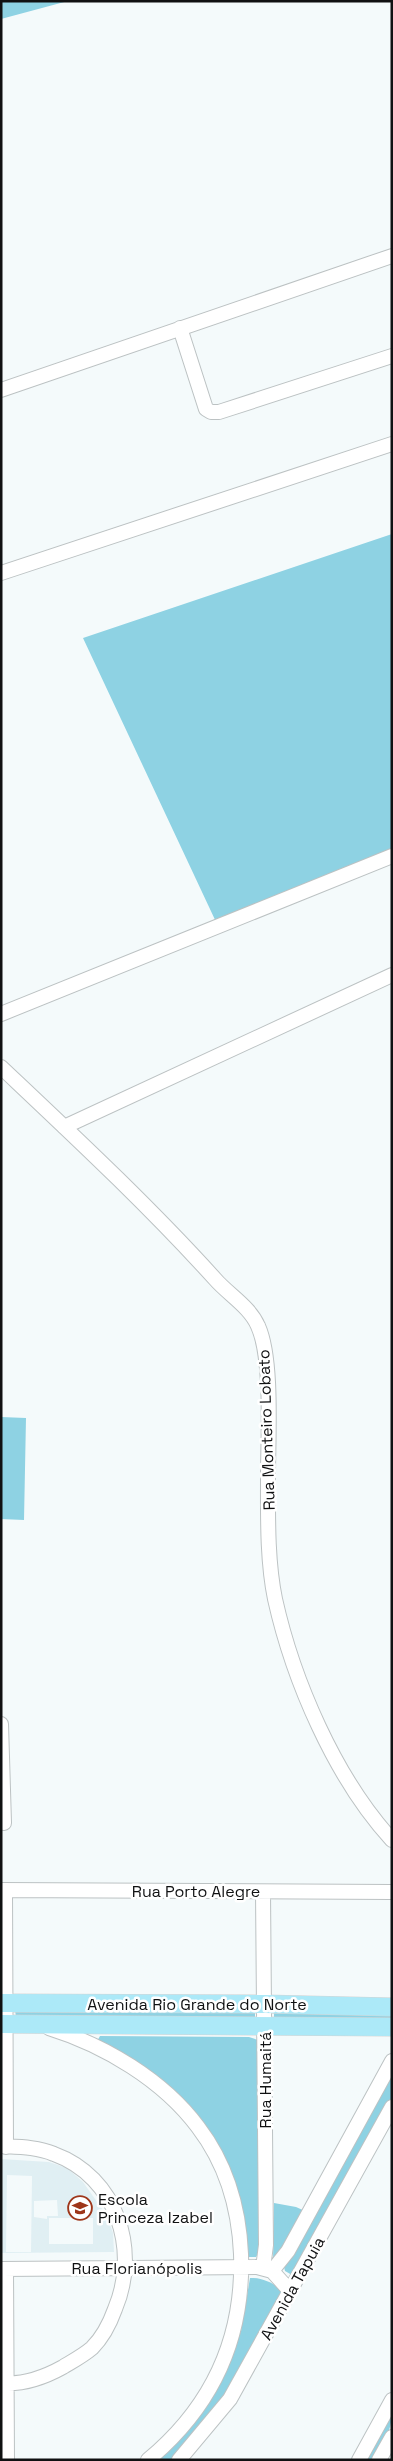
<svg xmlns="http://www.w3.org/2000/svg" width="393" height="2461" viewBox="0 0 393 2461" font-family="'Space Grotesk',sans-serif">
	<rect width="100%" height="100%" fill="#f4fafb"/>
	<path fill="#e0eff3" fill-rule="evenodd" d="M1,2159L49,2162L67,2168L83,2182L107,2216L113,2233L114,2252L1,2253ZM7,2175L32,2176L31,2252H6ZM34,2201L57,2200L58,2216H47V2219L34,2217ZM49,2218H93V2244H49Z"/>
	<path fill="#8ed2e3" d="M1,1H68L1,19Z
		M392,534V854L217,924L83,638Z
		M1,1417L26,1418L24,1520L1,1519Z
		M392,2009V2021L274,2019V2012Z
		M15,2010L255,2012V2019L16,2017Z
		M100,2036L249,2037L258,2040V2254L256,2257H247L204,2128L96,2043Z
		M392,2074V2103L292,2275L285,2271L284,2267Z
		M274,2203L296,2207L305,2211L273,2262Z
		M250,2278C260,2277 279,2284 282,2293C249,2352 221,2413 171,2460H156L182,2437L204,2405L232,2354L241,2331Z
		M392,2413C392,2432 382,2444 373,2460H365Z"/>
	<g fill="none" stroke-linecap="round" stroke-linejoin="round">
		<g stroke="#bcc2c3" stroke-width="16">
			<path id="minor" d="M180,328L206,409L211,412H219L392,356
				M1,390L392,256
				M1,573L392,444
				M1,1014L392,856
				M1,1067C74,1136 148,1205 215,1279C229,1295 250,1307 258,1326C273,1359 268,1438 268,1476C268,1516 267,1560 275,1599C293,1680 335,1778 392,1840
				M64,1127L392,975
				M1,1724L4,1823
				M1,1890L392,1892
				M5,1890L6,2147
				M263,1892L266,2245L263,2268
				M49,2028C104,2045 163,2080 198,2127C227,2165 239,2207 241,2254C244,2338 213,2406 148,2460
				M1,2146C19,2147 37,2147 54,2154C117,2177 140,2250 115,2309C110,2323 103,2337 92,2348C84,2355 73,2361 63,2367C45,2377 22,2385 1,2383
				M1,2269L257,2267L272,2271L290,2291
				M6,2269L7,2460
				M272,2271L288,2251L392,2061
				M179,2460L230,2399L392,2107
				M359,2460L392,2400
				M379,2460L392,2437"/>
		</g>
		<g stroke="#d4d4d4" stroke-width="19">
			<path id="major" d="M1,2003L265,2004L392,2007
				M1,2024L392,2027"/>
		</g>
		<use href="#minor" stroke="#fff" stroke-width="14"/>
		<use href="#major" stroke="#ace9f8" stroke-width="18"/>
	</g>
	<defs>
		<g id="school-ring" transform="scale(1.25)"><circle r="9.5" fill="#fff" stroke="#9e361a" stroke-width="1.5"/><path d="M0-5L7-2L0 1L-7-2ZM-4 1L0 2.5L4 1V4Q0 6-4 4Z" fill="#9e361a"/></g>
	</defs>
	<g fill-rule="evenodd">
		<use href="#school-ring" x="80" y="2208"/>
	</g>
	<g text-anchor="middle" stroke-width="5" stroke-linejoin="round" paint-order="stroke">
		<g font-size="16" fill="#101112" stroke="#fff">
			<text transform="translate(266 1430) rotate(-92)" y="6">Rua Monteiro Lobato</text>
			<text x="196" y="1897">Rua Porto Alegre</text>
			<text x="197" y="2010">Avenida Rio Grande do Norte</text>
			<text transform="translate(265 2080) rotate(-90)" y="6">Rua Humaitá</text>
			<text x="137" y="2274">Rua Florianópolis</text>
			<text transform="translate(292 2288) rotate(-61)" y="6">Avenida Tapuia</text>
		</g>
		<g font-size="16" fill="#101112" stroke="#fff" text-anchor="start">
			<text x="98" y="2205">Escola<tspan x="98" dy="18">Princeza Izabel</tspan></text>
		</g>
	</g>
	<rect width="393" height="2461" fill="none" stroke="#101112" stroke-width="5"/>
</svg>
